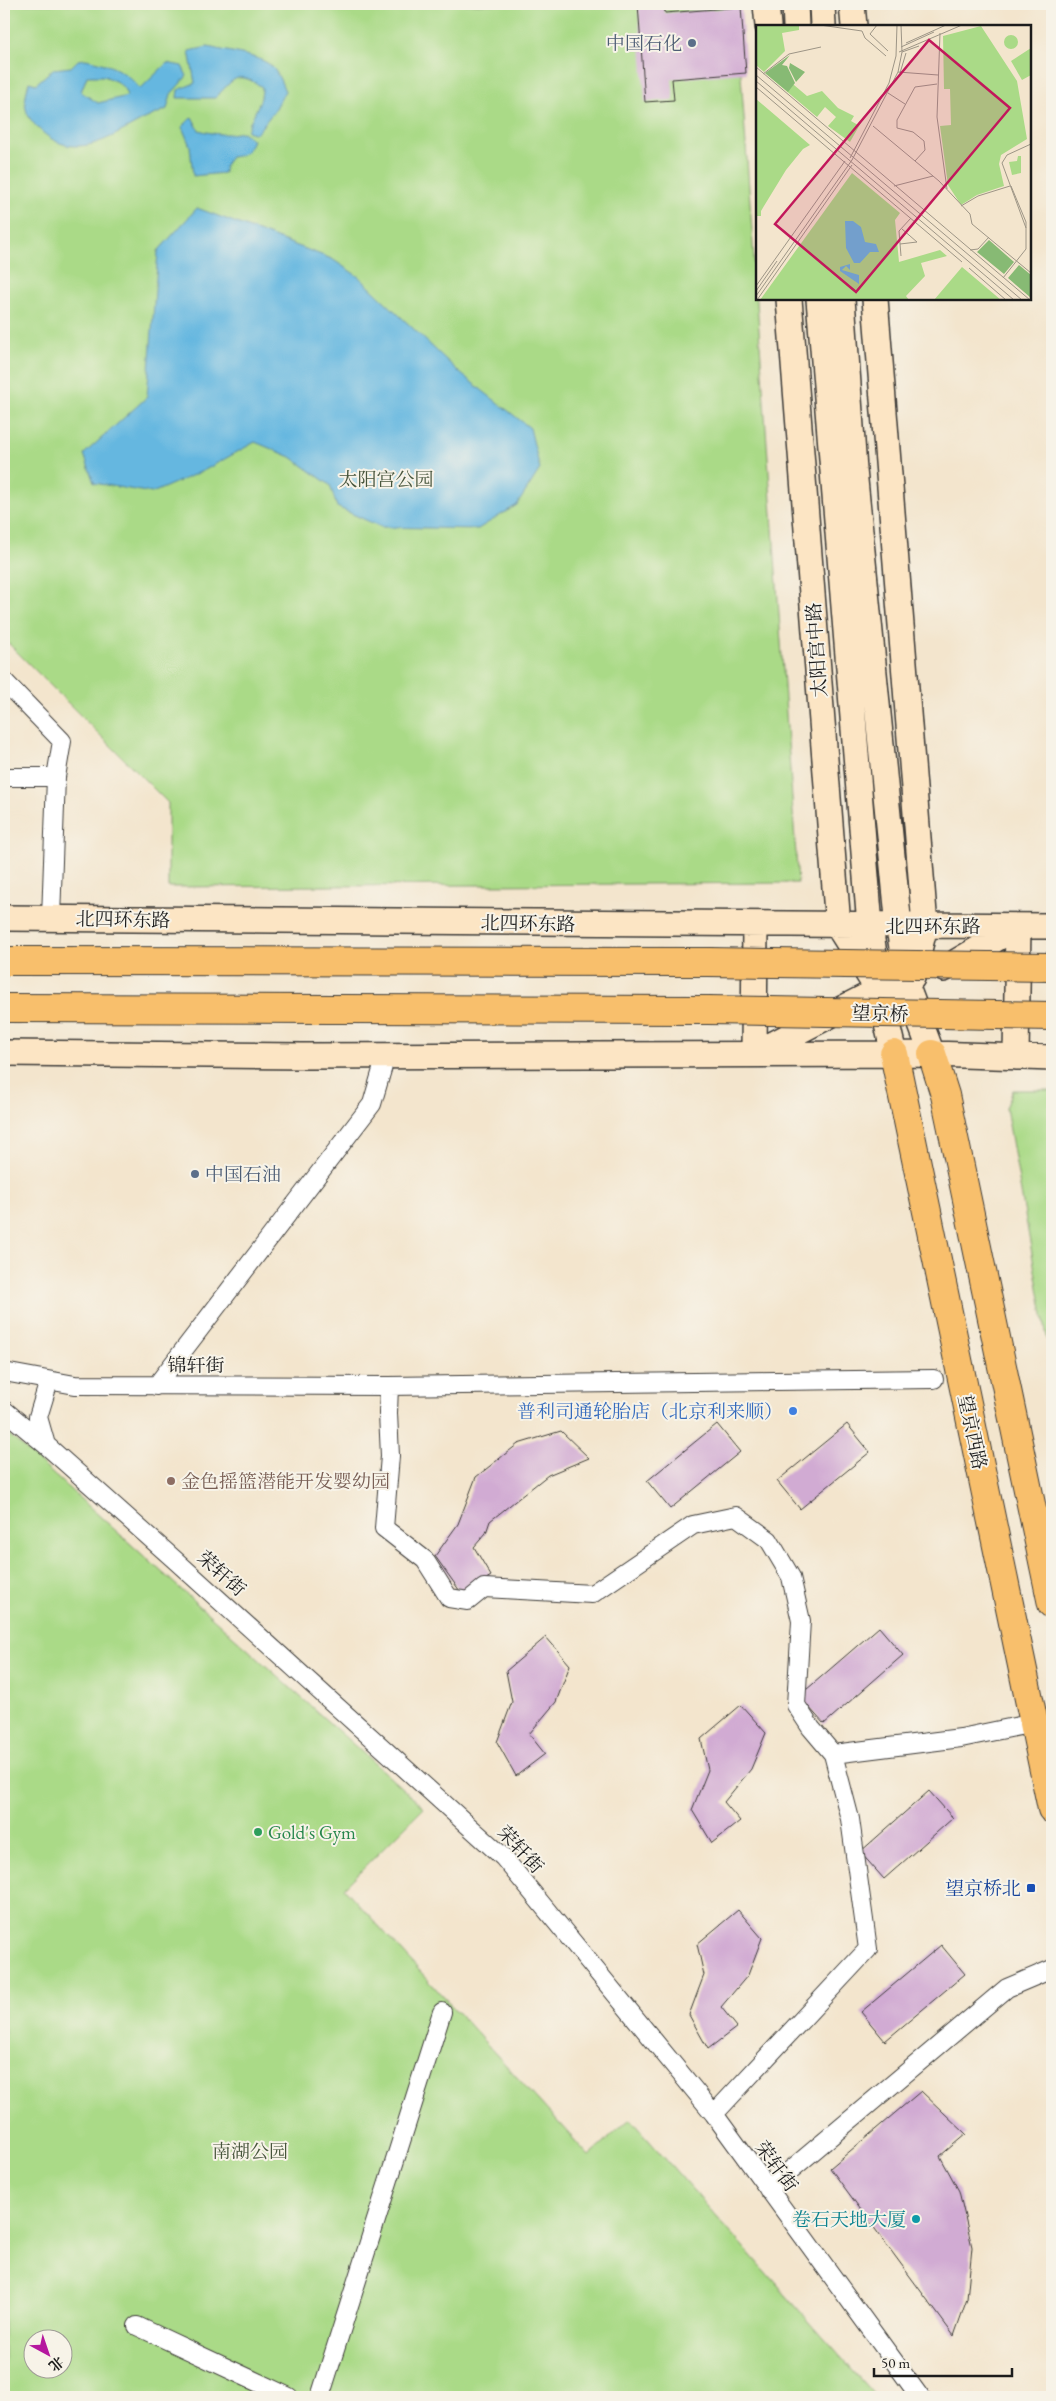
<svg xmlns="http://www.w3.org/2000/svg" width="1056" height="2401" viewBox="0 0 1056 2401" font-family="'EB Garamond','Noto Serif SC',serif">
	<rect width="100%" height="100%" fill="#f7f3e8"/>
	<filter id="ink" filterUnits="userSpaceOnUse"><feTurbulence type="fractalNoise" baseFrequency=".02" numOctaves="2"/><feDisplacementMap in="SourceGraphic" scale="10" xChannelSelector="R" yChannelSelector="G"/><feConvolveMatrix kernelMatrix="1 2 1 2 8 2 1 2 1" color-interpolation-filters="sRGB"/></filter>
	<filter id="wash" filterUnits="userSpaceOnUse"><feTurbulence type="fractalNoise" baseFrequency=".0096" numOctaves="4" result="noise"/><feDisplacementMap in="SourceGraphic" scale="20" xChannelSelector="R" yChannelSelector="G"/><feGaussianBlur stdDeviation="1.12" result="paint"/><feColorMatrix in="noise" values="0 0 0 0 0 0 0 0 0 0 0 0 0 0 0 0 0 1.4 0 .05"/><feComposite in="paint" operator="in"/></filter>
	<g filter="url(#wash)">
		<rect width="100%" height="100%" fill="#f3e5cd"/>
		<path fill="#aada87" stroke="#637b52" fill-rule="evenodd" d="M4,4H736L798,883L168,887V803L4,639Z
			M1013,1090H1052V1349H1049L1006,1108Z
			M4,1430L424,1808L344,1888L589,2156L630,2119L876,2397H4ZM32,2338H62V2368H32Z"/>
		<path fill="#65b7e0" stroke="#406a7e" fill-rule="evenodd" d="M208,47C224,51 256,55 269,64C277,70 281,82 285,91L275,110L256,134L247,131C251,116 263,103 262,87C236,70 235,78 215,98H177L178,90L195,83L189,51Z
			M86,59C108,64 126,70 140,89L167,63L182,66L187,76L171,94L167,109C157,114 145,118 135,124C103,142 72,160 40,130C23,114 23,104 29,82L36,84L53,69L71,67L78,60ZM104,76C116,81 124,84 127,96L98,103L81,92L87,76Z
			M192,117L199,130C215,135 227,135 243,132L253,140C248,152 244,156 231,157L225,165L224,173L193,176L190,146L182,127Z
			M197,208L332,259L359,277L460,373L530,428L540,469L517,505L478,529L381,527L337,507L330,485L291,457L255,442L205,470L152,493L94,483L84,454L147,397L158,251Z"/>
		<g id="blocks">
			<path fill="#d1abd3" d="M638,4H664L665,13L741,7L746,73L672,79L674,100L645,102Z
				M717,1424L740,1452L670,1509L647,1481Z
				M847,1424L870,1452L800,1509L777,1481Z
				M561,1431L589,1458L548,1475L490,1521L486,1533L474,1547L491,1576L462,1594L435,1556L458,1524L476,1477L518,1444Z
				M879,1627L903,1655L824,1724L799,1696Z
				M546,1637L570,1665L556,1702L529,1734L545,1754L516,1776L497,1742L512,1702L506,1671Z
				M741,1705L766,1733L751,1769L724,1802L740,1821L712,1843L692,1810L708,1770L701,1739Z
				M929,1791L953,1818L884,1879L860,1852Z
				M738,1910L762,1938L748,1975L721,2007L737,2027L708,2049L689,2015L704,1975L697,1944Z
				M941,1945L965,1974L885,2041L861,2012Z
				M921,2091L966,2134L940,2156L959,2191L972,2247L967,2299L954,2336L830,2168Z"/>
		</g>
	</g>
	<g filter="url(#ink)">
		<use href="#blocks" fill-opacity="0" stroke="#3c3a37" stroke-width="1"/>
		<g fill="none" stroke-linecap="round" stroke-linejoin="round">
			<g stroke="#3c3a37" stroke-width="20">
				<path id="street" d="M4,681L62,741L56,777L51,918
					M4,777H56
					M4,1372L75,1385L389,1386L934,1379
					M156,1386L372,1104L386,1056
					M389,1386L388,1413L390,1456L384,1528L425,1560L449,1598L468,1601L484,1588L592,1594L693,1525L736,1516L769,1540L791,1577L801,1621L796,1705L811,1728L833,1754L850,1819L868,1949L714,2114
					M4,1410L46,1445L175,1560L503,1857L714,2114L920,2397
					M46,1445L38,1417L49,1381
					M833,1754L961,1738L1034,1723
					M768,2189L1007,1988L1052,1969
					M137,2326L289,2397
					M320,2397L442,2012"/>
			</g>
			<g stroke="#3c3a37" stroke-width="28">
				<path id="secondary" d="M766,4L768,26
					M795,4L796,26
					M822,4L823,26
					M852,4L854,26
					M789,299L838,926L872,980
					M819,299L870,926L879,990L894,1054
					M842,299L854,470L899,927L908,990L932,1054
					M875,299L925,926L912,978
					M4,918L1052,926
					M755,925L754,1054L879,990H895
					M944,969L1018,926
					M4,1053L303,1056L932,1054L1052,1058
					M1016,1057L1018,926"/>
			</g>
			<g stroke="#3c3a37" stroke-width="30">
				<path id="primary" d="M894,1054L1052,1809
					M932,1054L945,1095L1052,1604"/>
			</g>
			<g stroke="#3c3a37" stroke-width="30">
				<path id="highway" d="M4,961L709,962
					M4,1008L708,1010"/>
			</g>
			<use href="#street" stroke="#fff" stroke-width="18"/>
			<use href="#secondary" stroke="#fce5c4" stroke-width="25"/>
			<use href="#primary" stroke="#f8bf6c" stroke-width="28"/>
			<use href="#highway" stroke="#f8bf6c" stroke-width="28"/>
			<g stroke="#3c3a37" stroke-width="30" stroke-linecap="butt">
				<path id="highway-bridge" d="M709,962L1052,967
					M708,1010L1052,1016"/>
			</g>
			<use href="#highway-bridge" stroke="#f8bf6c" stroke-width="28"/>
		</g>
	</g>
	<g fill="#5c6f8a" stroke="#f7f3e8" stroke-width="2">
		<circle cx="692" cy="43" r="5"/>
		<circle cx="195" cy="1174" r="5"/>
	</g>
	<circle fill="#3f7fe0" stroke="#f7f3e8" stroke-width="2" cx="793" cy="1411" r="5"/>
	<circle fill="#8d6e63" stroke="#f7f3e8" stroke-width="2" cx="171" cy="1481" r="5"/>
	<circle fill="#2e9e5b" stroke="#f7f3e8" stroke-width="2" cx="258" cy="1832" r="5"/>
	<rect fill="#1a4fb4" stroke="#f7f3e8" stroke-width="2" x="1026" y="1883" width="10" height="10" rx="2.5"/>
	<circle fill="#0f9aa8" stroke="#f7f3e8" stroke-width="2" cx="916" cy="2219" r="5"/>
	<g text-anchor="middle" stroke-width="4" stroke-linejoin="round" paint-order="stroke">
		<g font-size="19" fill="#4e5e75" stroke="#f7f3e8" text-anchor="end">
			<text x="682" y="50">中国石化</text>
			<text x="205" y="1181" text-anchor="start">中国石油</text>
		</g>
		<g font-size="19" fill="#47553c" stroke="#f7f3e8">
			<text x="386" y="486">太阳宫公园</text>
			<text x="250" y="2158">南湖公园</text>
		</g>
		<g font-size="19" fill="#1c1c1c" stroke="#f7f3e8">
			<text transform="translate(816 650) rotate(-94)" y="7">太阳宫中路</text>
			<text transform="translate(123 919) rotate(1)" y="7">北四环东路</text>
			<text transform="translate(528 923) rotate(1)" y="7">北四环东路</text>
			<text x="933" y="933">北四环东路</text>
			<text transform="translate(880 1013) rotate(1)" y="7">望京桥</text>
			<text x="196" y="1372">锦轩街</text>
			<text transform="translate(973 1432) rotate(78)" y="7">望京西路</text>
			<text transform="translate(222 1573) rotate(42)" y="7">荣轩街</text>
			<text transform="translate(521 1849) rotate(47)" y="7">荣轩街</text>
			<text transform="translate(777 2166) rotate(54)" y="7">荣轩街</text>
		</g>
		<g font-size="19" fill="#366cbe" stroke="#f7f3e8" text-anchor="end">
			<text x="783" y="1418">普利司通轮胎店（北京利来顺）</text>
		</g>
		<g font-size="19" fill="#785e54" stroke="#f7f3e8" text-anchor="start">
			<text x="181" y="1488">金色摇篮潜能开发婴幼园</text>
		</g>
		<g font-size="19" fill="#27864d" stroke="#f7f3e8" text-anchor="start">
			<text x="268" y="1839">Gold's Gym</text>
		</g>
		<g font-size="19" fill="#164399" stroke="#f7f3e8" text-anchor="end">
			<text x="1021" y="1895">望京桥北</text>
		</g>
		<g font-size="19" fill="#0d838f" stroke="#f7f3e8" text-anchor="end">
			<text x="906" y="2226">卷石天地大厦</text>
		</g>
	</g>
	<g transform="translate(756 25)">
		<rect width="275" height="275" fill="#f3e5cd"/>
		<path d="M0,0H43V5L26,8L29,26L8,47L0,40ZM225,1L261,56L271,114L245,130L243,139L248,161L221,170L205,180L192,160L184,101L195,100L194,64H188L187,11ZM248 17a7 7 0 1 1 14 0a7 7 0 1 1-14 0ZM275,23V50L266,55L255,36ZM9,48L38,60L51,71L66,66L82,83L98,91L95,96L102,100L106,96L94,117L72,101L80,92L69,82L61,92ZM0,74L54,120L47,124L30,145L5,186V191H0ZM262,131H265V148L256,150L253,137L261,136ZM96,148L144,188L139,195L143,237L184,225L191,231L165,238L169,251L150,271L153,275H4ZM206,242L245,275H178Z" fill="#aada87"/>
		<path d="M34,30L26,40L31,41L39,58L32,67L9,48ZM34,38L49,47L40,57L33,43ZM233,215L258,237L248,249L221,227ZM263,240L275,250V273L252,253Z" fill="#87ba74"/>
		<path d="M89,196H97L105,202L109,217L120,219L123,227H114L104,238H98L90,223ZM94,239V245L90,241L86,245L103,250V259L84,246V242Z" fill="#65b7e0"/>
		<path fill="none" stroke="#9d9586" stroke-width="1" d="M64,0L106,6L109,13L130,31M121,0L114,9L132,26M184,8L181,92L191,164M150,18L190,0M145,22L178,7M143,27L206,0M146,27L163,21M0,42L274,275M142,47L182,50M144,48L150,28M7,49L33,29L65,22M0,50L266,275M0,56L258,275M0,62L206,237M132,68L149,79M117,101L183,156L214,189L216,199L275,248M94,133L133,58L140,31L141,0M159,136L169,125L168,116L157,107L141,103V95L159,62L181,59M138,161L177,151M205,181L222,171L254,161M270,203L246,138L251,130L275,119M144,219L161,217L146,204M214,225L222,224L233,212M145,231L143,206L155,193M213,243L250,275M247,253L270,224V197L255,161M0,261L89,136M0,266L21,236M0,271L96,135L142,47L146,27L145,0M1,275L96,140"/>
		<path fill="#c2185b" fill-opacity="0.15" stroke="#c2185b" stroke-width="2.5" d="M173,15L254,83L100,267L19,199Z"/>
		<rect width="275" height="275" fill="none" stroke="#1c1c1c" stroke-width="2.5"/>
	</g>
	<rect width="1056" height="2401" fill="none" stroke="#f7f3e8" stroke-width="20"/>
	<g transform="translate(48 2354) rotate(140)"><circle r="24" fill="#f7f3e8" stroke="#9f9d96"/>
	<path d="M0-4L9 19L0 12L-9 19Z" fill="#b5179e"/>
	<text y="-8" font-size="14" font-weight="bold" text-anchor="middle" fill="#1c1c1c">北</text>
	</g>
	<path d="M874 2368v8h138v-8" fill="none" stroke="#1c1c1c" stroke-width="2.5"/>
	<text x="881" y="2368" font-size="15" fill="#1c1c1c" stroke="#f7f3e8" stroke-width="4" paint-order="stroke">50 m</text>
</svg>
